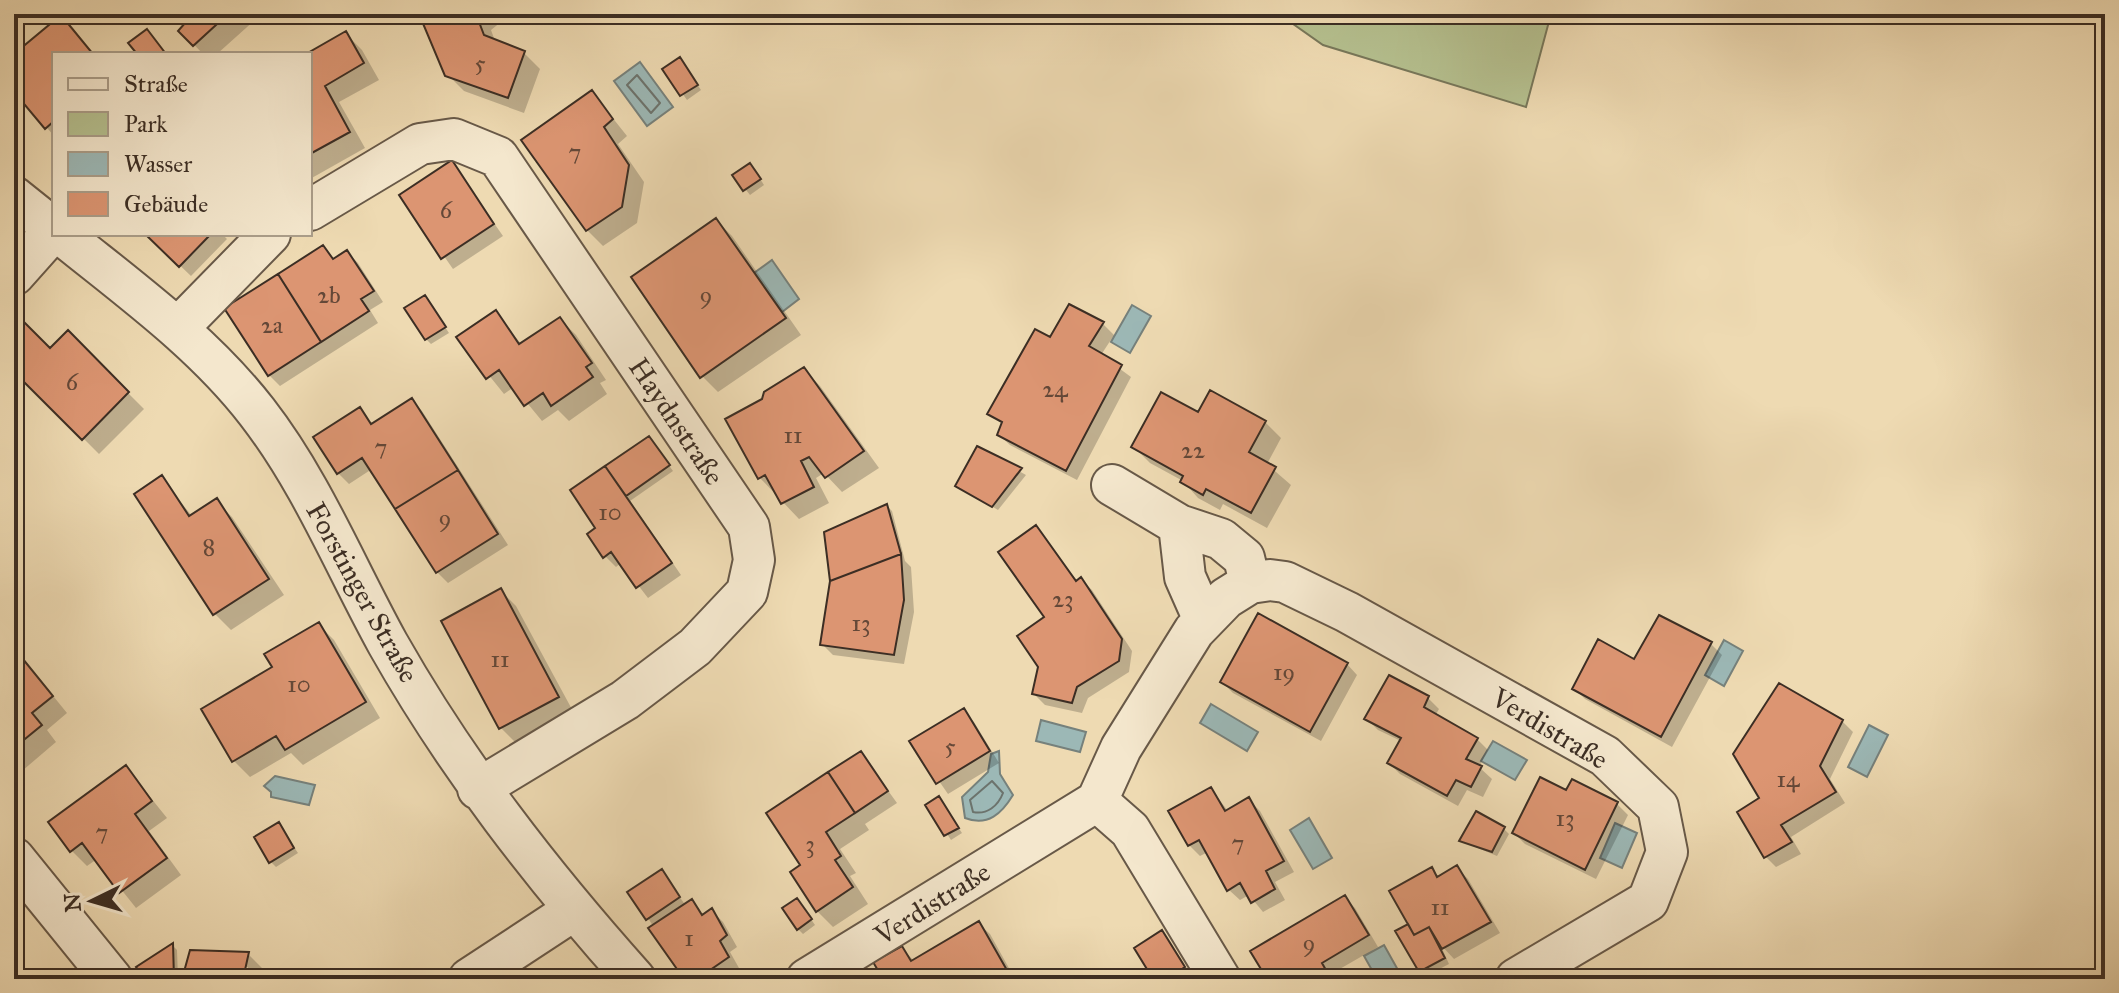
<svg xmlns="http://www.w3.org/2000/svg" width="2119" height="993" viewBox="0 0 2119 993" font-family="'IM FELL Great Primer',serif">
	<rect width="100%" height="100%" fill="#eedab2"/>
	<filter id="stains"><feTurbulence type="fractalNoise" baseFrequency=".0025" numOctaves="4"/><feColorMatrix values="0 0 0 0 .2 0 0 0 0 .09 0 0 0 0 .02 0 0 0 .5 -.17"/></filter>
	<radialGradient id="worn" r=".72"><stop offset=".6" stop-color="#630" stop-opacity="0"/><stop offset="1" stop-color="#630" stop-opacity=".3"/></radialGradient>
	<path fill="#b5c08f" stroke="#78775a" stroke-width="2" d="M1279,14H1551L1526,107L1323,45Z"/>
	<path fill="#9cb8b6" stroke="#76817c" stroke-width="2" d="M640,62L673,107L647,126L614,81Z
		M772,260L799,299L782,312L754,273Z
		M1132,305L1151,316L1130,353L1111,342Z
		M1724,640L1743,651L1724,686L1705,675Z
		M1211,704L1258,732L1247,751L1200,723Z
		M1041,720L1086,732L1080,752L1036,741Z
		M1869,725L1888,735L1867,777L1848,767Z
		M1493,741L1527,760L1515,780L1481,761Z
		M999,751L1000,774L1013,795C1002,813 988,827 965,818L962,797L988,772L991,754Z
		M275,776L315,785L309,805L271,797V792L264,786Z
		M1309,818L1332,858L1313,869L1290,830Z
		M1615,823L1637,833L1622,868L1600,858Z
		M1384,945L1403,979H1377L1364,956Z"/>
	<path fill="#0003" d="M14,14H29L14,34Z
		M196,14H252L256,19L217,54H203L181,31Z
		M421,14H511L491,30L495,41L524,53L540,69L524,113L464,91L447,74Z
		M60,18L93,54H54V136L14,89V56Z
		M346,34L362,50L379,80L339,102L365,148L310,179V54Z
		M684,65L701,90L687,100L665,69Z
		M592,92L627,136L618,144L644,182L637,223L603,246L587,230L524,140Z
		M452,163L503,236L453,269L402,196Z
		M755,171L764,185L750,195L735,176Z
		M716,220L732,236L801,335L718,392L702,376Z
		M147,234H222L227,239L191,276Z
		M322,247L335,260L347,252L358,263L383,302L370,310L378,323L280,386L269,375Z
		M425,297L449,333L431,344L426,339Z
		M1070,306L1103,324L1114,335L1101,355L1131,377L1077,480L1010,445L999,435L1003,425L990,413L1050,340Z
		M496,313L522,345L560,319L576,335L606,380L600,383L607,394L569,421L558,410L542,421L514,387L504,394L459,338Z
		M14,327L50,351L68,333L144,409L99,454L14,369Z
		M804,369L820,386L879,468L842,492L824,473L816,478L829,503L799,519L760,478L727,420L764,400Z
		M412,400L422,411L508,545L448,583L437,572L372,469L349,484L338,473L360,410L373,425Z
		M1199,414L1265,422L1281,438L1267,464L1291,485L1267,528L1223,504L1220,510L1198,498L1183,481L1150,463L1134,447Z
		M649,438L673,471L630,501L681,575L648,598L621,563L616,567L605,556L598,529L572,491Z
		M978,448L1026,475L998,510L958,486Z
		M161,478L192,516L216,501L232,517L284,595L231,630L215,614L137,494Z
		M887,506L892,511L905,561L911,567L914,612L904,664L833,655L822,644Z
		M1036,528L1078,582L1081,579L1092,590L1132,651L1129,672L1088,698L1082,713L1045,705L1034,694L1047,618Z
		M500,590L516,606L574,713L517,744L501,728Z
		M318,624L334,640L380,718L303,765L291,753L250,777L234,761L274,668Z
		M1711,644L1722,655L1672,747L1585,699L1574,688L1635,662Z
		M14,648L67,713L47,730L56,742L22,771L14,763Z
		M1347,664L1357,675L1321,741L1233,693L1222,682Z
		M1428,698L1439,709L1435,716L1477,739L1488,750L1479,767L1492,779L1483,797L1467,790L1458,806L1400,774L1389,763L1401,741L1378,730L1367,719Z
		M963,711L974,722L999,763L948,794L912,742Z
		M1842,721L1853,732L1830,779L1845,803L1791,837L1801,854L1776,867L1766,857L1762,799Z
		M861,753L897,803L865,824L869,830L840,849L856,873L850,876L868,904L833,927L817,911L803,866Z
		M126,767L167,818L149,831L181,875L136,908L97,859L87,866L71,850Z
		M1211,789L1228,811L1249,800L1260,811L1294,872L1275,882L1285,900L1263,912L1249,895L1240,900L1229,890L1208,852L1200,856L1189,845Z
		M1567,792L1617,804L1628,815L1596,879L1525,844L1514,833Z
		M939,799L962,833L951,840L928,805Z
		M279,825L298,853L276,867L271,862Z
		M1504,829L1509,834L1497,856L1461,841Z
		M1457,868L1468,879L1500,933L1454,959L1440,944L1449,964L1426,976L1398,932L1414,934L1432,870L1440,878Z
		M662,872L686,906L691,902L704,916L712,911L723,922L737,947L730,952L739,968L723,979H686L648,918Z
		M1344,897L1355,908L1378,947L1331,974L1334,979H1269Z
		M801,905L815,925L803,934L798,929Z
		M979,924L990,934L1015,979H885L902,948L914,961Z
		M1162,933L1189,973L1179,979H1155Z
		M173,946L177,950L178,979H148Z
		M248,954L264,970L262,979H245L248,967H243L240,979H184Z"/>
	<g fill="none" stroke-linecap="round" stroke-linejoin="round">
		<path stroke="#6c736d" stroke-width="2" d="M637,75L660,103L651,113L627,85Z
			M992,781L1003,793C998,806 987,815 973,812L970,800Z"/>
	</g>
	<path fill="#dc9572" stroke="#3c2e24" stroke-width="2" d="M193,14H228L193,46L178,31Z
		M419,14H476L484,35L525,51L508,98L445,76Z
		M61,15L93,54H54V121L45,129L14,92V54Z
		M147,29L166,54H137L128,43Z
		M346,31L364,63L325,86L350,132L310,154V54H306Z
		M680,57L698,85L680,96L662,69Z
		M592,90L613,119L604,127L629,165L622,207L586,231L521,140Z
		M452,160L494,224L441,259L399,195Z
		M750,163L761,179L743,191L732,175Z
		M716,218L786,318L700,378L631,277Z
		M145,234H211L179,267Z
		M323,245L333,259L347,250L374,291L361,299L369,311L321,342L278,274Z
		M278,274L321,342L268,376L224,308Z
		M425,295L446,327L425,340L404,308Z
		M1069,304L1104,322L1089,346L1122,365L1066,471L997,435L1002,422L987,414L1035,329L1050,337Z
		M496,310L519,344L560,317L592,363L586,367L593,377L551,406L543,393L524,406L499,370L486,379L456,337Z
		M20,318L50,348L68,330L129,392L82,440L14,372V324Z
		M804,367L864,451L825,478L809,457L801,461L814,487L781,504L765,475L758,479L725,419L762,399L764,392Z
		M1210,390L1266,421L1249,452L1276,467L1251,513L1206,489L1203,495L1180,482L1183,476L1131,447L1161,392L1198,412Z
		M412,398L458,470L395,509L362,458L337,474L313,437L360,407L371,424Z
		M649,436L670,465L626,496L605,466Z
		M977,446L1022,468L992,507L955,486Z
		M605,466L672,563L636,588L611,552L603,558L587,534L595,528L570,490Z
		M458,470L498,534L436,573L395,509Z
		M162,475L189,516L217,498L269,579L213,615L134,494Z
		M887,504L901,554L830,581L824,532Z
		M1036,525L1076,581L1081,577L1122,639L1119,661L1077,687L1072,703L1032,694L1038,667L1017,636L1044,617L998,552Z
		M901,554L904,600L894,655L820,645L830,581Z
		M501,588L559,697L499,729L441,621Z
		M1258,613L1348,663L1310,732L1220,682Z
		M1659,615L1712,642L1661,737L1572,689L1598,639L1634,659Z
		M319,622L366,702L285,750L276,736L232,762L201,709L272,667L264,654Z
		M14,648L53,696L32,713L42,725L14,748Z
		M1389,675L1429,696L1424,707L1478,738L1466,759L1482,766L1471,787L1456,780L1447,796L1387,763L1401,738L1364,719Z
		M1779,683L1843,720L1820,766L1836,792L1781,825L1792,842L1764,858L1737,812L1759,798L1733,754Z
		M964,708L990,751L936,784L909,741Z
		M861,751L888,791L855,813L828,772Z
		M126,765L152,801L135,814L167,858L119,893L82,843L70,852L48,822Z
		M828,772L855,813L826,832L841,856L835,860L853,887L816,912L790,872L800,865L766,813Z
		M1540,777L1566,790L1572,779L1618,802L1585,870L1512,833Z
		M1211,787L1225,811L1249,797L1284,861L1266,871L1275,889L1251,903L1240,883L1227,891L1199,840L1188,846L1168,811Z
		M939,796L959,828L944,836L925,805Z
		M1476,811L1505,827L1492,852L1459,841Z
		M279,822L294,848L269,863L254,837Z
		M1457,865L1491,922L1442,949L1429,927L1414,935L1389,891L1432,867L1437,877Z
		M662,869L680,897L646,920L627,892Z
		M1345,895L1369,935L1322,963L1331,979H1267L1250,951Z
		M797,898L812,919L797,930L782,908Z
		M692,899L702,915L712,908L727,935L720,941L729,957L697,979H684L648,928Z
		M979,921L1012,979H883L873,962L902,946L911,961Z
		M1408,924L1414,935L1429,927L1445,958L1419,972L1395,931Z
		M1162,930L1185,967L1166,979H1153L1134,948Z
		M173,943L174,979H145L136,967Z
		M190,950L249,952L243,979H182Z"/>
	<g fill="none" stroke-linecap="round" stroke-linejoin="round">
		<g stroke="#685948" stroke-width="44">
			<path id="minor" d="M14,197L54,229
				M310,210L420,144L454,139L498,157L749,527L754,560L747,592L695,647L625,700L478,789
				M61,234C129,289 203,342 257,412C312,483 345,566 388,644C457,766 542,875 635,979
				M14,275L54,230
				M178,328L270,234
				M1112,485L1179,525L1221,539L1244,558L1250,583
				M1179,525L1185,577L1204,620
				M1097,801L1130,830L1220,979
				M14,858L112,979
				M469,979L574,910
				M807,979L1097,801L1121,748L1194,631L1226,598L1250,583L1270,580L1285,582L1347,612L1605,756L1658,807L1667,852L1648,901L1516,979"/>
		</g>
		<use href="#minor" stroke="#f4e7cd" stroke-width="40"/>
	</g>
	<g text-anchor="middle" stroke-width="6" stroke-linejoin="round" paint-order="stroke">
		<g font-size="24" fill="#644838">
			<text x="480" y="71">5</text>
			<text x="575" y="160">7</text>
			<text x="446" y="218">6</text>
			<text x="329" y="303">2b</text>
			<text x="706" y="303">9</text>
			<text x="272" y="333">2a</text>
			<text x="72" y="390">6</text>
			<text x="1055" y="397">24</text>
			<text x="793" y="443">11</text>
			<text x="381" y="455">7</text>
			<text x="1193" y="458">22</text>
			<text x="610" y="520">10</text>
			<text x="445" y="526">9</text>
			<text x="209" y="555">8</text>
			<text x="1063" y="607">23</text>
			<text x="861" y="631">13</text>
			<text x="500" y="667">11</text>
			<text x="1284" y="680">19</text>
			<text x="299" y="692">10</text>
			<text x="950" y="754">5</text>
			<text x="1788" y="787">14</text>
			<text x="1565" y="826">13</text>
			<text x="102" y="840">7</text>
			<text x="1238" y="851">7</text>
			<text x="810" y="852">3</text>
			<text x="1440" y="915">11</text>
			<text x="689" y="946">1</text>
			<text x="1309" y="951">9</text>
		</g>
		<g font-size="28" fill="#3c2e24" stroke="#f4e7cd">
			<text transform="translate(677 421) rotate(56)" y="10">Haydnstraße</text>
			<text transform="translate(363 592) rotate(61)" y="10">Forstinger Straße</text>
			<text transform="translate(1550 728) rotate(31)" y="10">Verdistraße</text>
			<text transform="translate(932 903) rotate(-32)" y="10">Verdistraße</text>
		</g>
	</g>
	<rect width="2119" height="993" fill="none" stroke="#eedab2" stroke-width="48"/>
	<rect x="16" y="16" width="2087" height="961" fill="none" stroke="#3c2e24" stroke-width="4"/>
	<rect x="24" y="24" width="2071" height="945" fill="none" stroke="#3c2e24" stroke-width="2"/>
	<rect x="52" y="52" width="260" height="184" fill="#f4e7cd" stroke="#aa9d89" stroke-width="2"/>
	<rect x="68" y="78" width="40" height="12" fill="#f4e7cd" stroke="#aa9d89" stroke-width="2"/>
	<text x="124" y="92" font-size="24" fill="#3c2e24">Straße</text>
	<rect x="68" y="112" width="40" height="24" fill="#b5c08f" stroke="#aa9d89" stroke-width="2"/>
	<text x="124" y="132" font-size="24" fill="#3c2e24">Park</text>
	<rect x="68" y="152" width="40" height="24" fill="#9cb8b6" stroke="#aa9d89" stroke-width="2"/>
	<text x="124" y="172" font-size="24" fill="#3c2e24">Wasser</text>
	<rect x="68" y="192" width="40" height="24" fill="#dc9572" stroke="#aa9d89" stroke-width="2"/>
	<text x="124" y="212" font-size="24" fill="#3c2e24">Gebäude</text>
	<g transform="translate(92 901) rotate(265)" stroke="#f4e7cd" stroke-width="6" paint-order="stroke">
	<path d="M0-6L14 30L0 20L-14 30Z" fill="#3c2e24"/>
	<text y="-12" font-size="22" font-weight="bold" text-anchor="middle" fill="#3c2e24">N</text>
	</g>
	<rect width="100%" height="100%" filter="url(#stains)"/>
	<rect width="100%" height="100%" fill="url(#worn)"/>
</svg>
